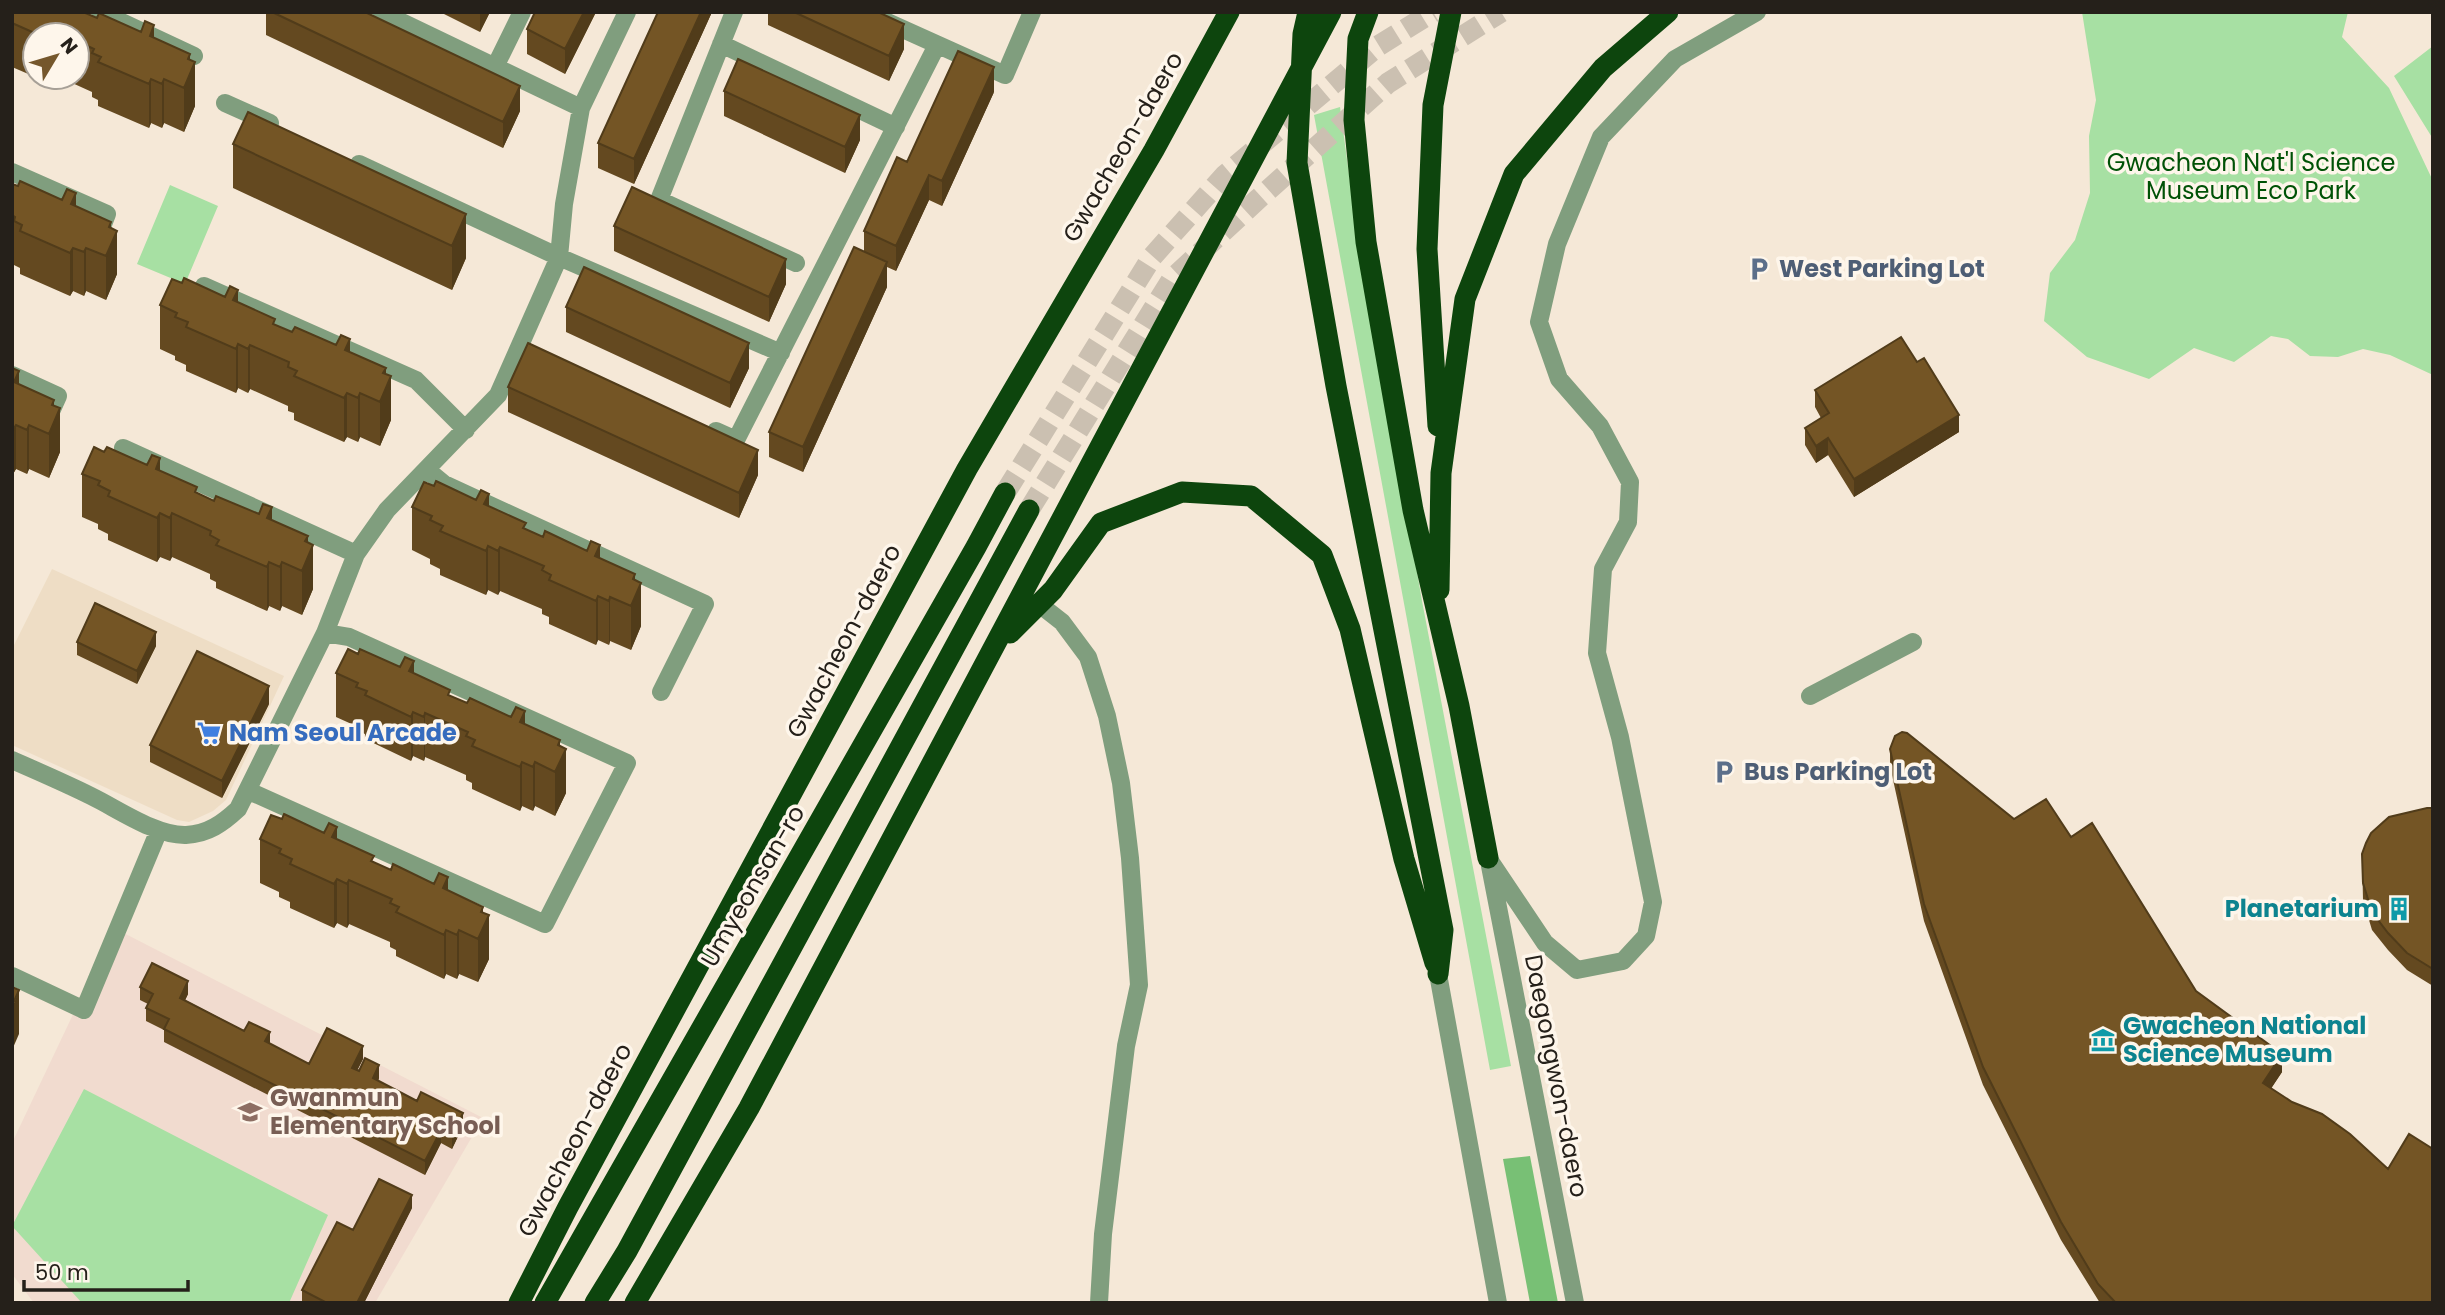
<svg xmlns="http://www.w3.org/2000/svg" width="2445" height="1315" viewBox="0 0 2445 1315" font-family="Poppins,sans-serif">
	<rect width="100%" height="100%" fill="#f5e8d7"/>
	<path fill="#eeddc5" d="M52,569L284,676L226,800L213,811L189,822L177,820L12,745V649Z"/>
	<path fill="#f1dbcf" d="M114,928L483,1118L375,1303H34L12,1274V1143Z"/>
	<path fill="#a7e0a3" d="M2082,12H2348L2342,37L2389,88L2433,181V375L2390,355L2363,349L2338,357L2310,356L2288,339L2271,336L2234,362L2194,348L2149,379L2087,357L2044,321L2050,273L2075,240L2090,193L2089,136L2096,100Z
		M2433,46V139L2394,76Z
		M1340,107L1350,182L1422,601L1511,1066L1490,1070L1314,115Z
		M170,185L218,206L185,284L137,264Z
		M84,1089L328,1215L289,1303H82L12,1226Z"/>
	<path fill="#78c075" d="M1530,1156L1558,1303H1530L1503,1159Z"/>
	<g fill="none" stroke-linecap="round" stroke-linejoin="round">
		<path stroke="#cbc0b1" stroke-width="21" stroke-dasharray="21 10" stroke-linecap="butt" d="M1005,493L1152,257L1225,175L1378,46L1433,12
			M1029,510L1172,279L1257,200L1388,83L1501,12"/>
		<path stroke="#809e7e" stroke-width="18" d="M100,12L194,56
			M381,12L581,108
			M734,12L659,200L796,263
			M865,12L1005,75L1032,12
			M721,44L896,127
			M495,67L522,12
			M225,103L270,123
			M359,164L559,257L781,353
			M12,172L107,214L102,227
			M204,286L416,380L466,430
			M12,375L58,396L49,416
			M716,431L736,440L937,45
			M123,448L356,554
			M427,470L444,484L705,604L661,692
			M1039,604L1062,622L1088,657L1107,716L1121,783L1130,858L1139,985L1126,1046L1103,1234L1099,1303
			M1810,696L1913,642
			M12,760C39,772 65,783 91,796C118,809 156,836 186,835C208,834 223,823 238,809L325,633L356,554L387,510L498,395L559,257L564,204L581,108L627,12
			M249,791L545,924L627,763L349,637L325,633
			M1488,858L1545,943L1577,970L1623,961L1646,936L1653,902L1620,737L1597,653L1603,569L1628,522L1630,482L1600,426L1559,379L1539,322L1557,244L1601,137L1675,59L1757,12
			M1490,866L1575,1303
			M1438,974L1498,1303
			M12,976L84,1010L159,830"/>
		<path stroke="#0d450d" stroke-width="21" d="M1308,12L1303,34L1297,163L1336,386L1443,930L1438,974
			M1368,12L1358,39L1354,120L1366,242L1413,510L1459,706L1488,858
			M1438,426L1427,249L1433,105L1451,12
			M1439,590L1441,473L1465,299L1514,174L1603,68L1668,12
			M1010,633L1053,590L1101,523L1182,492L1251,496L1322,555L1350,629L1404,859L1435,963
			M519,1303L568,1207L967,469L1154,150L1229,12
			M545,1303L976,547L1005,493
			M595,1303L627,1251L1029,510
			M635,1303L749,1108L1331,12"/>
	</g>
	<path fill="#644920" d="M12,12L97,18L154,38L190,60L195,106L184,132L164,123L162,128L151,123L149,128L98,106V100L92,97V92L59,77H77V35H35V77H41L40,79L12,67Z
		M266,12H365L520,111L503,148L266,35Z
		M440,12H490L480,32Z
		M596,12L565,74L527,54V29Z
		M658,12H712L634,184L598,168V143Z
		M768,12H878L904,49L889,81L768,25Z
		M724,91L860,140L845,173L724,116Z
		M994,92L942,206L929,200L896,271L887,267V287L803,472L769,457V432L864,251V231L907,162Z
		M233,144L466,214V258L452,290L233,188Z
		M12,184L76,206L111,228L117,274L106,300L86,291L84,296L73,291L70,296L20,274V268L14,265V260L12,259Z
		M614,226L786,284L769,322L614,251Z
		M182,283L238,303L275,325L292,332L350,352L386,374L391,420L380,446L360,437L358,442L347,437L344,442L294,420V413L288,411V406L250,389L248,393L238,388L236,393L186,371V365L175,360V356L160,349V305Z
		M566,307L749,368L730,408L566,332Z
		M12,368L19,384L54,406L60,452L49,478L29,469L27,474L16,469L13,474L12,473Z
		M508,387L758,475L739,518L508,412Z
		M1815,390L1959,432L1854,497L1828,455L1816,463L1805,445V428L1821,418L1815,407Z
		M104,452L160,471L197,493L214,501L272,521L308,542L313,589L302,615L282,606L280,611L269,606L267,611L216,588V582L210,579V574L172,557L170,561L160,557L157,562L108,540V534L98,529V524L82,517V474Z
		M434,486L489,506L526,529L543,537L600,558L635,580L641,626L631,650L610,641L609,645L598,640L596,645L549,624V617L542,614V609L500,591L498,595L488,590L486,595L440,575V569L430,564V559L412,550V507Z
		M77,642L156,646L137,684L77,655Z
		M358,654L414,673L450,696L467,703L525,724L560,746L566,793L555,816L535,806L533,811L522,806L520,811L472,789V783L466,780V775L425,757L424,761L413,756L411,761L365,739V734L356,730V726L336,717V673Z
		M269,704L222,798L150,762V745Z
		M1890,749L2014,819L2071,837L2196,991L2282,1072L2271,1088L2433,1303H2100L2061,1240L1983,1085L1924,921L1890,766Z
		M2433,808V986L2407,970L2388,950L2372,930L2363,900L2362,854Z
		M282,819L337,839L374,862L391,870L448,890L483,913L489,959L478,982L459,974L457,979L446,974L444,979L396,956V950L390,947V942L349,924L347,928L337,923L334,928L290,908V902L279,897V892L260,883V839Z
		M140,987L188,994L185,1000L309,1064L363,1059L357,1070L379,1078L378,1081L463,1126L452,1149L441,1143L425,1175L164,1042V1030L146,1021V1008L148,1004L140,1000Z
		M412,1208L364,1303H302V1290L353,1230Z"/>
	<path fill="#513c1a" d="M480,12H490L480,32Z
		M584,12H596L565,74V49Z
		M701,12H712L634,184V159Z
		M904,24V49L889,81V56Z
		M154,25V69L150,36Z
		M190,54V75L195,62V106L184,132V88L188,59Z
		M994,67V92L942,206V181Z
		M151,79V123L149,128V84Z
		M164,79V123L162,128V84Z
		M520,86V111L503,148V122Z
		M860,115V140L845,173V147Z
		M929,175V200L896,271V246Z
		M76,193V237L71,204Z
		M466,214V258L452,290V246Z
		M111,222V244L117,231V274L106,300V256L109,227Z
		M73,248V291L70,296V253Z
		M86,248V291L84,296V252Z
		M786,259V284L769,322V297Z
		M887,262V287L803,472V447Z
		M238,290V334L233,300Z
		M350,339V383L345,350Z
		M749,343V368L730,408V383Z
		M238,344V388L236,393V349Z
		M250,345V389L248,393V349Z
		M386,368V389L391,376V420L380,446V402L383,373Z
		M19,371V414L14,382Z
		M347,393V437L344,442V398Z
		M360,393V437L358,442V398Z
		M54,400V421L60,408V452L49,478V434L52,405Z
		M1959,415V432L1854,497V479Z
		M16,425V469L13,474V430Z
		M29,425V469L27,474V430Z
		M1828,438V455L1816,463V446Z
		M758,450V475L739,518V493Z
		M160,458V502L156,469Z
		M489,494V538L484,504Z
		M272,507V551L267,518Z
		M160,513V557L157,562V518Z
		M172,513V557L170,561V518Z
		M308,536V557L313,545V589L302,615V571L305,541Z
		M600,545V589L595,556Z
		M488,546V590L486,595V551Z
		M500,547V591L498,595V551Z
		M269,562V606L267,611V567Z
		M282,562V606L280,611V567Z
		M635,574V595L641,583V626L631,650V606L633,579Z
		M598,596V640L596,645V601Z
		M610,597V641L609,645V601Z
		M156,632V646L137,684V671Z
		M414,661V704L409,671Z
		M269,686V704L222,798V781Z
		M525,711V755L520,722Z
		M413,712V756L411,761V717Z
		M425,713V757L424,761V717Z
		M560,740V761L566,749V793L555,816V772L558,745Z
		M522,762V806L520,811V767Z
		M535,762V806L533,811V767Z
		M337,827V871L332,837Z
		M448,877V921L443,888Z
		M337,879V923L334,928V884Z
		M349,880V924L347,928V884Z
		M483,907V927L489,915V959L478,982V939L481,912Z
		M446,930V974L444,979V935Z
		M459,930V974L457,979V935Z
		M188,981V994L180,1011V998Z
		M14,982V1003L19,990V1034L12,1050V985Z
		M270,1032V1045L265,1041Z
		M363,1046V1059L352,1081V1068Z
		M2282,1054V1072L2263,1101V1083Z
		M379,1065V1078L373,1092V1078Z
		M463,1113V1126L452,1149V1136Z
		M441,1130V1143L425,1175V1161Z
		M412,1195V1208L364,1303H357Z"/>
	<path fill="#745525" stroke="#513c1a" stroke-width="2" d="M12,12H83L97,18L99,13L141,32L145,21L154,25L150,36L190,54L188,59L195,62L184,88L164,79L162,84L151,79L149,84L98,62L101,57L92,53L94,49L77,41V35H63L54,31L52,35L42,30L40,35H39L12,23Z
		M272,12H365L520,86L503,122Z
		M535,12H584L565,49L527,29Z
		M658,12H701L634,159L598,143Z
		M794,12H878L904,24L889,56Z
		M958,51L994,67L942,181L929,175L896,246L864,231L897,157L907,162Z
		M738,59L860,115L845,147L724,91Z
		M248,112L466,214L452,246L233,144Z
		M20,181L62,200L67,189L76,193L71,204L111,222L109,227L117,231L106,256L86,248L84,252L73,248L70,253L20,231L22,225L14,221L15,217L12,215V184L18,186Z
		M632,187L786,259L769,297L614,226Z
		M854,247L887,262L803,447L769,432Z
		M584,267L749,343L730,383L566,307Z
		M184,278L225,297L230,286L238,290L233,300L275,319L273,324L292,332L295,327L336,345L341,335L350,339L345,350L386,368L383,373L391,376L380,402L360,393L358,398L347,393L344,398L294,376L297,371L288,367L289,362L250,345L248,349L238,344L236,349L186,327L188,322L175,317L177,313L160,305L172,279L182,283Z
		M1901,337L1917,362L1924,358L1959,415L1854,479L1828,438L1816,446L1805,428L1829,413L1815,390Z
		M528,343L758,450L739,493L508,387Z
		M12,368L19,371L14,382L54,400L52,405L60,408L49,434L29,425L27,430L16,425L13,430H12Z
		M94,447L104,452L107,447L147,465L152,455L160,458L156,469L197,487L195,492L214,501L216,496L259,514L263,504L272,507L267,518L308,536L305,541L313,545L302,571L282,562L280,567L269,562L267,567L216,545L219,540L210,535L211,531L172,513L170,518L160,513L157,518L108,496L110,491L98,485L100,481L82,474Z
		M436,481L476,500L481,490L489,494L484,504L526,523L523,528L543,537L545,531L587,551L591,541L600,545L595,556L635,574L633,579L641,583L631,606L610,597L609,601L598,596L596,601L549,580L551,575L542,570L544,566L500,547L498,551L488,546L486,551L440,531L443,526L430,520L432,516L412,507L424,482L434,486Z
		M95,603L156,632L137,671L77,642Z
		M348,649L358,654L360,649L400,667L405,657L414,661L409,671L450,690L448,695L467,703L470,698L511,717L516,707L525,711L520,722L560,740L558,745L566,749L555,772L535,762L533,767L522,762L520,767L472,746L475,740L466,736L468,732L425,713L424,717L413,712L411,717L365,695L367,691L356,687L358,683L336,673Z
		M197,651L269,686L222,781L150,745Z
		M1902,732L1907,733L2014,819L2046,799L2071,837L2092,823L2196,991L2282,1054L2263,1083L2292,1102L2322,1114L2350,1134L2388,1169L2409,1134L2433,1149V1303H2116L2098,1284L2061,1222L1983,1067L1924,904L1890,749L1895,736Z
		M2427,808H2433V969L2407,953L2388,933L2372,912L2363,883L2362,854L2366,843L2371,833L2389,817Z
		M284,814L324,833L329,823L337,827L332,837L374,856L371,861L391,870L393,864L434,884L439,873L448,877L443,888L483,907L481,912L489,915L478,939L459,930L457,935L446,930L444,935L396,912L399,907L390,903L392,899L349,880L347,884L337,879L334,884L290,864L292,859L279,853L281,849L260,839L271,815L282,819Z
		M152,963L188,981L180,998L244,1031L249,1022L270,1032L265,1041L309,1064L327,1028L363,1046L352,1068L359,1071L365,1058L379,1065L373,1078L417,1101L421,1092L463,1113L452,1136L441,1130L425,1161L164,1029L169,1019L146,1008L153,994L140,987Z
		M12,987L19,990L12,1006Z
		M379,1179L412,1195L357,1303H327L302,1290L337,1222L353,1230Z"/>
	<defs>
		<g id="parking-bare" transform="scale(1.89)"><path d="M-3.5-5.5H1a3.5 3.5 0 0 1 0 7H-1V5.5H-3.5ZM-1-3.4V-.6H.8a1.4 1.4 0 0 0 0-2.8Z" fill="#5c6f8a" stroke="#fef6eb" stroke-width="2.5" paint-order="stroke"/></g>
		<g id="supermarket-bare" transform="scale(1.89)"><path d="M-6-5.5h2.5l.6 2H6L4.5 2H-2.5L-4.4-4H-6ZM-1.5 3.2a1.3 1.3 0 1 0 .1 0ZM3 3.2a1.3 1.3 0 1 0 .1 0Z" fill="#3f7fe0" stroke="#fef6eb" stroke-width="2.5" paint-order="stroke"/></g>
		<g id="building-bare" transform="scale(1.89)"><path d="M-4-6H4V6H1V3H-1V6H-4ZM-2.5-4.3h1.7v1.8h-1.7ZM.8-4.3h1.7v1.8H.8ZM-2.5-1h1.7V.8h-1.7ZM.8-1h1.7V.8H.8Z" fill="#0f9aa8" stroke="#fef6eb" stroke-width="2.5" paint-order="stroke"/></g>
		<g id="museum-bare" transform="scale(1.89)"><path d="M0-6L6-3V-2H-6V-3ZM-5-1h2V3h-2ZM-1-1h2V3h-2ZM3-1h2V3H3ZM-6 4H6V6H-6Z" fill="#0f9aa8" stroke="#fef6eb" stroke-width="2.5" paint-order="stroke"/></g>
		<g id="school-bare" transform="scale(1.89)"><path d="M0-5L7-2L0 1L-7-2ZM-4 1L0 2.5L4 1V4Q0 6-4 4Z" fill="#8d6e63" stroke="#fef6eb" stroke-width="2.5" paint-order="stroke"/></g>
	</defs>
	<g fill-rule="evenodd">
		<use href="#parking-bare" x="1759" y="269"/>
		<use href="#supermarket-bare" x="209" y="733"/>
		<use href="#parking-bare" x="1724" y="772"/>
		<use href="#building-bare" x="2399" y="909"/>
		<use href="#museum-bare" x="2103" y="1040"/>
		<use href="#school-bare" x="250" y="1112"/>
	</g>
	<g text-anchor="middle" stroke-width="7" stroke-linejoin="round" paint-order="stroke">
		<g font-size="24" fill="#25201a" stroke="#fef6eb">
			<text transform="translate(1123 147) rotate(-60)" y="8">Gwacheon-daero</text>
			<text transform="translate(844 641) rotate(-62)" y="8">Gwacheon-daero</text>
			<text transform="translate(753 886) rotate(-60)" y="8">Umyeonsan-ro</text>
			<text transform="translate(1556 1076) rotate(79)" y="8">Daegongwon-daero</text>
			<text transform="translate(575 1140) rotate(-62)" y="8">Gwacheon-daero</text>
		</g>
		<g font-size="24" fill="#005206" stroke="#fef6eb">
			<text x="2251" y="171">Gwacheon Nat'l Science<tspan x="2251" dy="28">Museum Eco Park</tspan></text>
		</g>
		<g font-size="24" font-weight="bold" fill="#4e5e75" stroke="#fef6eb" text-anchor="start">
			<text x="1779" y="277">West Parking Lot</text>
			<text x="1744" y="780">Bus Parking Lot</text>
		</g>
		<g font-size="24" font-weight="bold" fill="#366cbe" stroke="#fef6eb" text-anchor="start">
			<text x="229" y="741">Nam Seoul Arcade</text>
		</g>
		<g font-size="24" font-weight="bold" fill="#0d838f" stroke="#fef6eb" text-anchor="end">
			<text x="2379" y="917">Planetarium</text>
			<text x="2123" y="1034" text-anchor="start">Gwacheon National<tspan x="2123" dy="28">Science Museum</tspan></text>
		</g>
		<g font-size="24" font-weight="bold" fill="#785e54" stroke="#fef6eb" text-anchor="start">
			<text x="270" y="1106">Gwanmun<tspan x="270" dy="28">Elementary School</tspan></text>
		</g>
	</g>
	<rect width="2445" height="1315" fill="none" stroke="#25201a" stroke-width="28"/>
	<g transform="translate(56 56) rotate(52)"><circle r="33" fill="#fef6eb" stroke="#a7a097" stroke-width="2"/>
	<path d="M0-5L12 26L0 18L-12 26Z" fill="#75572c"/>
	<text y="-10" font-size="19" font-weight="bold" text-anchor="middle" fill="#25201a">N</text>
	</g>
	<path d="M24 1280v10h164v-10" fill="none" stroke="#25201a" stroke-width="3.5"/>
	<text x="35" y="1280" font-size="21" fill="#25201a" stroke="#fef6eb" stroke-width="5" paint-order="stroke">50 m</text>
</svg>
